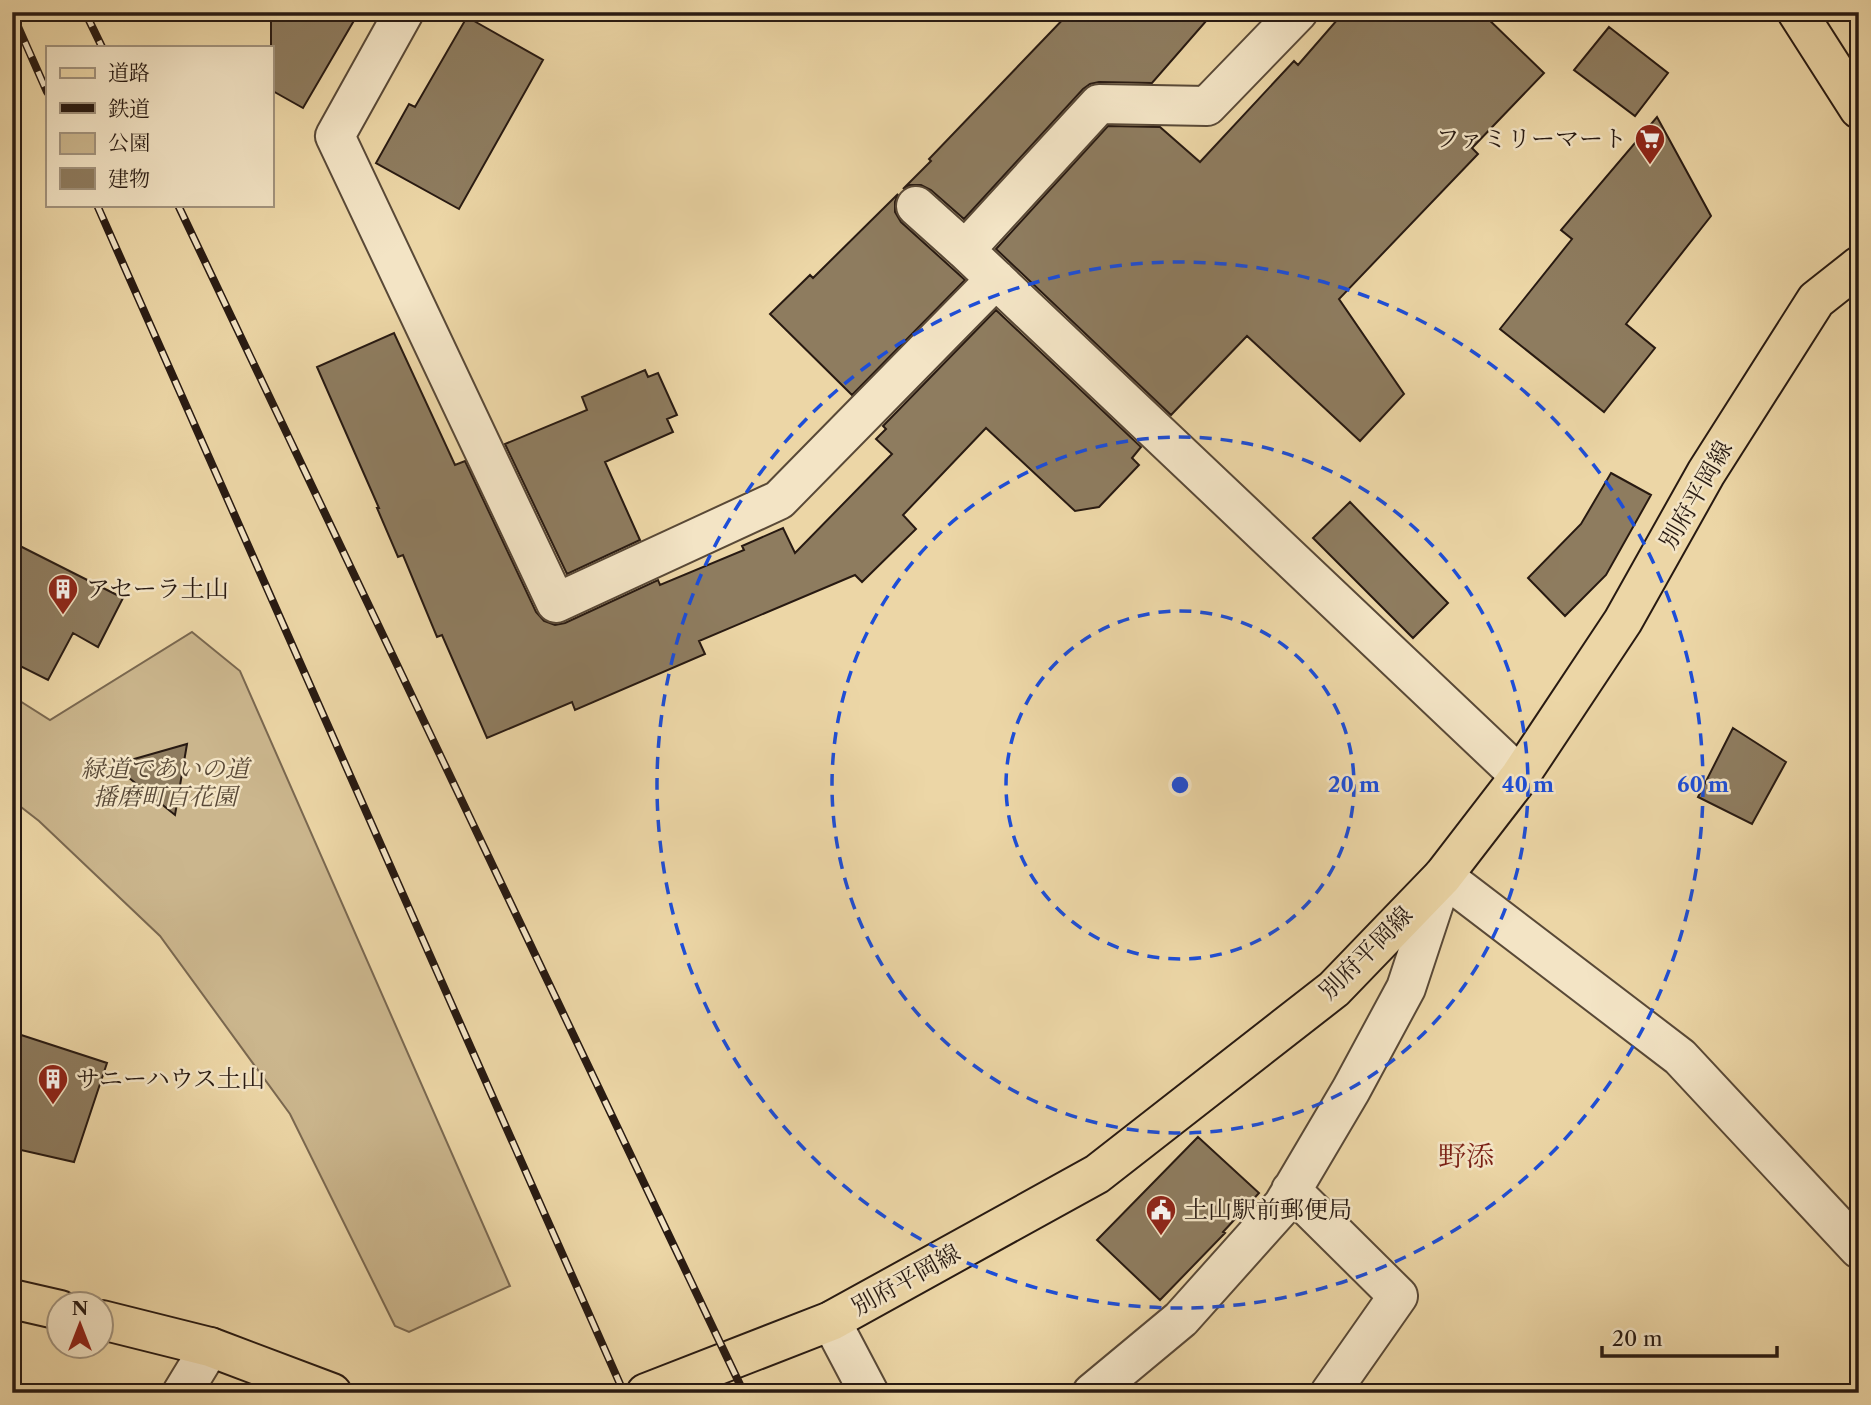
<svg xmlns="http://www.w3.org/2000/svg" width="1871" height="1405" viewBox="0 0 1871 1405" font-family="'Libre Caslon Text','Noto Serif JP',serif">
	<rect width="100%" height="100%" fill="#ecd6a6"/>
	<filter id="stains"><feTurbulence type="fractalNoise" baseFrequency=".00286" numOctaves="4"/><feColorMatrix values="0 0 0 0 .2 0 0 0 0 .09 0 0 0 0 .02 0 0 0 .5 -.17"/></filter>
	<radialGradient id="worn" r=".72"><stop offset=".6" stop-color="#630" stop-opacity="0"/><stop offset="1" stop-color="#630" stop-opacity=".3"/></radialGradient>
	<path fill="#cbb68d" stroke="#7a6850" stroke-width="2" d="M192,632L240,671L510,1286L409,1332L395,1326L290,1114L160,936L39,821L12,800V696L50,720Z"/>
	<path fill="#8e7c5f" stroke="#281a12" stroke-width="2" d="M271,12H359L303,108L271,90Z
		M1070,12H1214L1152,83L1099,82L1090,84L1083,89L964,219L931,190L921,185H910L903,189L931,161L929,159Z
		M1344,12H1481L1544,73L1472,148L1478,154L1339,299L1404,394L1360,441L1247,336L1171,415L996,249L1108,126L1160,127L1200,162L1294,61L1298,65Z
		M467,17L543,60L459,209L376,163L409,104L415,107Z
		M1609,27L1668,73L1635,116L1574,70Z
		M1657,117L1711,216L1626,324L1655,348L1604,412L1500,329L1572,239L1561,230Z
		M898,194L895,202V212L901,222L965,280L852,395L770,314L810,275L813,278Z
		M996,310L1141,447L1132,458L1139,465L1099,507L1075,511L986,428L903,515L916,529L862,582L855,575L699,641L705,654L575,710L572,702L487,738L442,635L437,637L403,555L398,557L377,508H379L317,367L394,333L455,465L465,461L536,612L544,621L555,625L565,623L658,580L660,585L744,550L742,546L783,528L795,553L892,454L876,439L886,429L883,426Z
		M645,370L648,377L658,373L677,415L667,419L673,432L605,462L640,540L567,574L505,444L587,410L582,397Z
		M1611,473L1651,495L1606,575L1565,616L1528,578L1581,524Z
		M1350,502L1448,603L1413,638L1313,538Z
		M12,542L123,598L98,647L73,633L48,680L12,662Z
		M1733,728L1786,762L1752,824L1698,797Z
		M187,744L175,815L113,765Z
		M12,1032L107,1063L74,1162L12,1148Z
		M1198,1137L1259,1193L1223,1232L1225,1233L1160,1300L1097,1240Z"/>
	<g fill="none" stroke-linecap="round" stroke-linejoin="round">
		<g stroke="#594937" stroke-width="42">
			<path id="minor" d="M404,12L335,136L556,603L779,500L996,279
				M916,206L965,250L1520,776
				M965,250L1099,104L1207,106L1298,12
				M1291,1190L1398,1296L1330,1393
				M831,1321L869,1393
				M182,1393L210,1347
				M1092,1393L1181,1319L1283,1205L1351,1090L1406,988L1443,876L1680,1057L1859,1249"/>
		</g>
		<g stroke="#281a12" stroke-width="42">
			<path id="major" d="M12,1299L60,1310
				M102,1320L210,1347L332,1393
				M646,1393L831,1321L1097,1174L1334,989L1443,876L1520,776L1623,621L1706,473L1816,300L1859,266"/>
		</g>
		<g stroke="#281a12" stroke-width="42">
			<path id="highway" d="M1797,12L1859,109"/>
		</g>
		<use href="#minor" stroke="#f3e4c5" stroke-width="38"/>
		<use href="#major" stroke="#ecd6a6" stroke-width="38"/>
		<use href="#highway" stroke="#ecd6a6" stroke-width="38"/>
		<g stroke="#281a12" stroke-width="8">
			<path id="rail" d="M85,12L102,47
				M12,13L47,92
				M97,205L624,1393
				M178,205L744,1393"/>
		</g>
		<use href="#rail" stroke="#f3e4c5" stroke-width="5" stroke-dasharray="16" stroke-linecap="butt"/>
	</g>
	<g fill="none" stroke="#1d4ed8" stroke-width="3.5" stroke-dasharray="12 9">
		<circle cx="1180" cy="785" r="174"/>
		<circle cx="1180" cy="785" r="348"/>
		<circle cx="1180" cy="785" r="523"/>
	</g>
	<defs>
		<g id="supermarket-pin" transform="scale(1.575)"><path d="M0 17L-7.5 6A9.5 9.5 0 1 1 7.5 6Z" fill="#8f2418" stroke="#f3e4c5"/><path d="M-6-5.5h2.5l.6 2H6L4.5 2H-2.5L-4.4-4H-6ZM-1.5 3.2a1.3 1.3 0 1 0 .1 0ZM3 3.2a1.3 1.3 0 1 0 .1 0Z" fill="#fff"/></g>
		<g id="building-pin" transform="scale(1.575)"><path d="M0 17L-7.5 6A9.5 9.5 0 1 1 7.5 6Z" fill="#8f2418" stroke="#f3e4c5"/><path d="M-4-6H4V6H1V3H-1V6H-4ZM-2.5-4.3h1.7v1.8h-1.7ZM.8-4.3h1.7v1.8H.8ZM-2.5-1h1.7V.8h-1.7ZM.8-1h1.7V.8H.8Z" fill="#fff"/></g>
		<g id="civic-pin" transform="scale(1.575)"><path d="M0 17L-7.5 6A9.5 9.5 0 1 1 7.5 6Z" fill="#8f2418" stroke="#f3e4c5"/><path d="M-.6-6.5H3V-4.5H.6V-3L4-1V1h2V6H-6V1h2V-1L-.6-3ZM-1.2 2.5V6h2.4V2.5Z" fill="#fff"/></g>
	</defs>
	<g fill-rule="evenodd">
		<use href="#supermarket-pin" x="1650" y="139"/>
		<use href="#building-pin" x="63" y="589"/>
		<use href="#building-pin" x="53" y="1079"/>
		<use href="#civic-pin" x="1161" y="1210"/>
	</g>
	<g text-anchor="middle" stroke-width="5" stroke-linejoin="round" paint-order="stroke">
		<g font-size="24" fill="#281a12" stroke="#f3e4c5" text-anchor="start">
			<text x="1627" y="147" text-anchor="end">ファミリーマート</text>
			<text x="86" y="597">アセーラ土山</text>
			<text x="76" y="1087">サニーハウス土山</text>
			<text x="1184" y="1218">土山駅前郵便局</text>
		</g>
		<g font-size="24" fill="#281a12" stroke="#f3e4c5">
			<text transform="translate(1696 495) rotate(-60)" y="8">別府平岡線</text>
			<text transform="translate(1366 953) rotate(-45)" y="8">別府平岡線</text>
			<text transform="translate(906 1280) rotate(-29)" y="8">別府平岡線</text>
		</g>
		<g font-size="24" font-style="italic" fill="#594937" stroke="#f3e4c5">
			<text x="165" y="777">緑道であいの道<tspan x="165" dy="28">播磨町百花園</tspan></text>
		</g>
		<g font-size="28" fill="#7a1f14" stroke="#f3e4c5">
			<text x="1466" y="1166">野添</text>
		</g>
	</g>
	<circle cx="1180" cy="785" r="10" fill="#1d4ed8" stroke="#f3e4c5" stroke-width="3.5"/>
	<g font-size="21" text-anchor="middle" font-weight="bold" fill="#1d4ed8" stroke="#f3e4c5" stroke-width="5" stroke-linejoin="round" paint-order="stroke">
		<text x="1354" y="792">20 m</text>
		<text x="1528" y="792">40 m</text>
		<text x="1703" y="792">60 m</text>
	</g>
	<rect width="1871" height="1405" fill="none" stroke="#ecd6a6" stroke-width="42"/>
	<rect x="14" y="14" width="1843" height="1377" fill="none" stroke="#281a12" stroke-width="3.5"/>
	<rect x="21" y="21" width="1829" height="1363" fill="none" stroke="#281a12" stroke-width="2"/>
	<rect x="46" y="46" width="228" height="161" fill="#f3e4c5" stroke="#a2937d" stroke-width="2"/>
	<rect x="60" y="68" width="35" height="10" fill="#ecd6a6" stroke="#a2937d" stroke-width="2"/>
	<text x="108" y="80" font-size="21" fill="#281a12">道路</text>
	<rect x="60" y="103" width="35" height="10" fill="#281a12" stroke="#a2937d" stroke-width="2"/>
	<text x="108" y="116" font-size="21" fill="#281a12">鉄道</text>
	<rect x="60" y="133" width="35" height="21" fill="#cbb68d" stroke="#a2937d" stroke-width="2"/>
	<text x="108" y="150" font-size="21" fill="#281a12">公園</text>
	<rect x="60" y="168" width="35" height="21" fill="#8e7c5f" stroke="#a2937d" stroke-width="2"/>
	<text x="108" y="186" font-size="21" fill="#281a12">建物</text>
	<g transform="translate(80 1325)"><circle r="33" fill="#f3e4c5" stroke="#a2937d" stroke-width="2"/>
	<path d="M0-5L12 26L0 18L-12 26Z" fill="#8f2418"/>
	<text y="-10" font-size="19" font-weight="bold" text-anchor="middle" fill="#281a12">N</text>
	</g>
	<path d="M1602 1346v10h175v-10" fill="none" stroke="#281a12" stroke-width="3.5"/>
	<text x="1612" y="1346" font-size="21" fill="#281a12" stroke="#f3e4c5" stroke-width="5" paint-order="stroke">20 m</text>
	<rect width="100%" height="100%" filter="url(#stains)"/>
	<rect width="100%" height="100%" fill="url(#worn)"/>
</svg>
